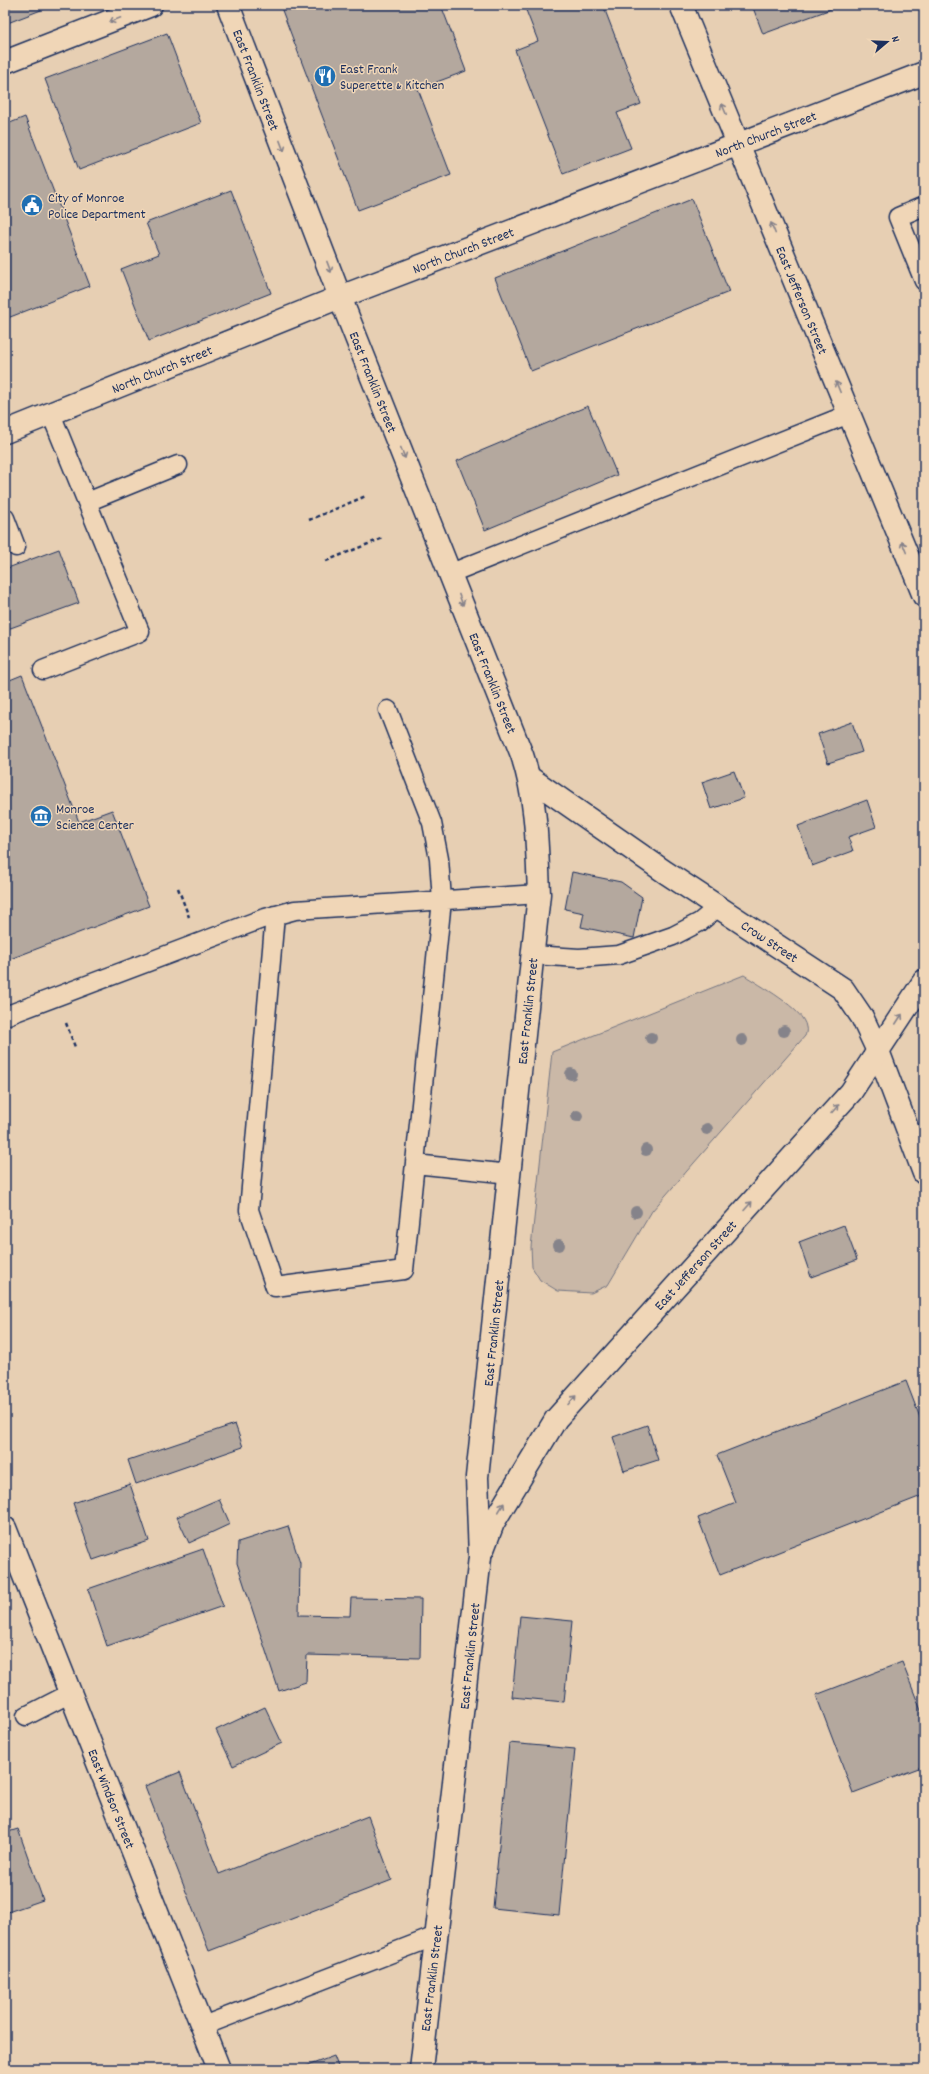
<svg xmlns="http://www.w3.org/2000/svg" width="929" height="2074" viewBox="0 0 929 2074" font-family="Dekko,sans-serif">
	<rect width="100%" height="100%" fill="#e7cfb3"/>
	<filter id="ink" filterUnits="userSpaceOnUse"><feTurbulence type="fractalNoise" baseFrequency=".025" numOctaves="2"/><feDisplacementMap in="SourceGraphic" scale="8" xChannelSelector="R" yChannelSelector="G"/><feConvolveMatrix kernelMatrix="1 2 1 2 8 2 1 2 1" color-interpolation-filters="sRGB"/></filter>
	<g filter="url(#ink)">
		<path fill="#cab8a7" stroke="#727482" d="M744,975C759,985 804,1009 806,1027C807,1030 806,1034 805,1036L652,1211L608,1285L591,1293L558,1291L540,1280L532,1267L531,1247L552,1052Z"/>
		<path fill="#b4a89e" stroke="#1b2f5e" d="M5,5H54L5,24Z
			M280,5H441L466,71L418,89L451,175L358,210Z
			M524,5H603L641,104L617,113L631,148L563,174L515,50L538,41Z
			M752,5H842L763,34Z
			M167,33L201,123L79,170L45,79Z
			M25,117L90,286L5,319V125Z
			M231,190L271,293L149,341L121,269L159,254L146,223Z
			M692,199L729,292L531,371L495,278Z
			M588,406L617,475L485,530L457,461Z
			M59,549L79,603L5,630V569Z
			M22,675L79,822L112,810L149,906L5,961V682Z
			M852,722L862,752L828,763L818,734Z
			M734,771L744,798L711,809L702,782Z
			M867,800L876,827L848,837L853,851L812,866L798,826Z
			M572,872L621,882L642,897L634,938L581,927L584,913L565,909Z
			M844,1225L857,1260L811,1277L799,1242Z
			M906,1381L924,1428V1495L720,1575L698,1518L736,1503L717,1455Z
			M235,1424L243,1447L136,1484L128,1460Z
			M647,1425L658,1460L624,1471L613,1437Z
			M130,1484L149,1541L93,1560L73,1503Z
			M219,1499L230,1524L189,1543L177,1517Z
			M288,1526L300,1563L299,1615L350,1616L351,1598L421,1599L420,1658L307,1655L306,1682L279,1691L237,1563L238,1542Z
			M203,1549L223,1606L107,1646L88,1589Z
			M520,1616L572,1621L564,1702L512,1697Z
			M902,1662L924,1718V1766L853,1793L816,1695Z
			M265,1707L282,1743L233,1766L216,1730Z
			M509,1743L575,1749L559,1915L493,1908Z
			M180,1772L219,1874L368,1816L392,1880L209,1951L145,1786Z
			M18,1829L43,1900L5,1913V1833Z
			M334,2056L339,2069H299Z"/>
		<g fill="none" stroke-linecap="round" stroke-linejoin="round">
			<g stroke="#1b2f5e" stroke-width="21">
				<path id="lane" d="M924,206L898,217L924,281
					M87,502L178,465
					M5,518L16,547
					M451,573L849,414
					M43,670L140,632L51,414
					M275,915L249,1210L275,1287L404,1270L442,900L439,859L432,823L388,710
					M533,955L579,958L619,955L673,936L700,922L718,907
					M5,1016L262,919L295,910L539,894
					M415,1164L510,1174
					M26,1716L69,1694
					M203,2026L436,1936"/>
			</g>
			<g stroke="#1b2f5e" stroke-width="25">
				<g id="street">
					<path d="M5,62L151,5"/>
					<path id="s1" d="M5,432L340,297L924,73"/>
					<path id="s2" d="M530,778L665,872L843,989L862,1017L878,1051L924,1173"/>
					<path id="s3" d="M5,1528L219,2069"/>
				</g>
			</g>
			<g stroke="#1b2f5e" stroke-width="25">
				<g id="secondary">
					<path id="s4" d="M228,5L340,297L522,755C537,800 537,847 539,894L477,1477L480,1557L421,2069"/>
					<path id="s5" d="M681,5L924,596"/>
					<path id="s6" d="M483,1549L493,1523L556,1419L851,1092L924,981"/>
				</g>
			</g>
			<path stroke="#1b2f5e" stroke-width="2.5" stroke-dasharray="4 3" stroke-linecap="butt" d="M309,520L366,496
				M326,561L383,538
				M178,888L189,917
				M66,1023L75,1047"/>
			<use href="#lane" stroke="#f0d6b7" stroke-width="18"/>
			<use href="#street" stroke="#f0d6b7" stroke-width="22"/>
			<use href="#secondary" stroke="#f0d6b7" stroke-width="22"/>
		</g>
		<g fill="#85838a">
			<circle cx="784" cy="1031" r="6"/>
			<circle cx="651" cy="1038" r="6"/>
			<circle cx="742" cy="1040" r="6"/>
			<circle cx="571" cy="1074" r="6"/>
			<circle cx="577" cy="1116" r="6"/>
			<circle cx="707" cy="1129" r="6"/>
			<circle cx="646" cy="1150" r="6"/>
			<circle cx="636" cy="1212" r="6"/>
			<circle cx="559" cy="1245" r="6"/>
		</g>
		<defs><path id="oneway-shaft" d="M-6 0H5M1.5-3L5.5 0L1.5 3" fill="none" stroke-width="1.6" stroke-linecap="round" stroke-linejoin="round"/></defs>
		<g stroke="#86828a">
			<use href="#oneway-shaft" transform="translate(115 20) rotate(158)"/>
			<use href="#oneway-shaft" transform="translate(724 109) rotate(-113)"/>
			<use href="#oneway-shaft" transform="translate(282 146) rotate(69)"/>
			<use href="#oneway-shaft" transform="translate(773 228) rotate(-112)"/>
			<use href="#oneway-shaft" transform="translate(329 267) rotate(69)"/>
			<use href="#oneway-shaft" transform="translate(838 387) rotate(-112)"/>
			<use href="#oneway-shaft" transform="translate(403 453) rotate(68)"/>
			<use href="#oneway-shaft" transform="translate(904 547) rotate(-112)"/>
			<use href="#oneway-shaft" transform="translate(461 600) rotate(69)"/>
			<use href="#oneway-shaft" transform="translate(899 1019) rotate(-57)"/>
			<use href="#oneway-shaft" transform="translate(835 1109) rotate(-48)"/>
			<use href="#oneway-shaft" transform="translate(748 1206) rotate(-48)"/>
			<use href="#oneway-shaft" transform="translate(572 1400) rotate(-48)"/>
			<use href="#oneway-shaft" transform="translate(501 1508) rotate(-59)"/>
		</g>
	</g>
	<defs>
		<g id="restaurant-disc" transform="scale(1.15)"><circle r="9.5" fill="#1f6fb2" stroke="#f0d6b7"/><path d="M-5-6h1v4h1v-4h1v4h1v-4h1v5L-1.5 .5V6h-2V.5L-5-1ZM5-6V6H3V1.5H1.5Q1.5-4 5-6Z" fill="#fff"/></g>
		<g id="civic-disc" transform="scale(1.15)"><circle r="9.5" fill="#1f6fb2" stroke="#f0d6b7"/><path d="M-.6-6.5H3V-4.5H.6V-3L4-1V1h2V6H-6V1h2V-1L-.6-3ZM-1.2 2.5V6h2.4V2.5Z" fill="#fff"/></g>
		<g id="museum-disc" transform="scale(1.15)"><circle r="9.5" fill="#1f6fb2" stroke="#f0d6b7"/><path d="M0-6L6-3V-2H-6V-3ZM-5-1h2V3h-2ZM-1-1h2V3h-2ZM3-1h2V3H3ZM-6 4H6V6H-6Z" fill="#fff"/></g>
	</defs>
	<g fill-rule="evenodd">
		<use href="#restaurant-disc" x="325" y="76"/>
		<use href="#civic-disc" x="32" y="205"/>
		<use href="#museum-disc" x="41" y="816"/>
	</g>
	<g text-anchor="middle" stroke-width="3" stroke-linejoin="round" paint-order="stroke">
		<g font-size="14" fill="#1b2f5e" stroke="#f0d6b7" text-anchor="start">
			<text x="340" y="73">East Frank<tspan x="340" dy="16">Superette &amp; Kitchen</tspan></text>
			<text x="48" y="202">City of Monroe<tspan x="48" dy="16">Police Department</tspan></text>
			<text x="56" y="813">Monroe<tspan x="56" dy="16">Science Center</tspan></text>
		</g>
		<g font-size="14" fill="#1b2f5e" stroke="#f0d6b7">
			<text dy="5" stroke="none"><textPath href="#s4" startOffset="80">East Franklin Street</textPath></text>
			<text dy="5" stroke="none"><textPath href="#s1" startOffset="817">North Church Street</textPath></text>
			<text dy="5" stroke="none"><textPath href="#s1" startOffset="493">North Church Street</textPath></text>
			<text dy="5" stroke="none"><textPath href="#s5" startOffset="319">East Jefferson Street</textPath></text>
			<text dy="5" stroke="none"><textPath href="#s1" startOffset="169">North Church Street</textPath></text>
			<text dy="5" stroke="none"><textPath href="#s4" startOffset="404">East Franklin Street</textPath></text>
			<text dy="5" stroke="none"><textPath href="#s4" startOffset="728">East Franklin Street</textPath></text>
			<text dy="5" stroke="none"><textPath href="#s2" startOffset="290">Crow Street</textPath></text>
			<text transform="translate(527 1011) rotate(-84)" y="5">East Franklin Street</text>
			<text dy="5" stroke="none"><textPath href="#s6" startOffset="357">East Jefferson Street</textPath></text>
			<text transform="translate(493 1333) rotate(-84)" y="5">East Franklin Street</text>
			<text transform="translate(469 1656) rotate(-84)" y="5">East Franklin Street</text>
			<text dy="5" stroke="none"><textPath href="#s3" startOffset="291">East Windsor Street</textPath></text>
			<text transform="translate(431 1978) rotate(-83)" y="5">East Franklin Street</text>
		</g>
	</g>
	<rect width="929" height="2074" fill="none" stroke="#f0d6b7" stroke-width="20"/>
	<rect x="10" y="10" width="909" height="2054" fill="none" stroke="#1b2f5e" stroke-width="1.5" filter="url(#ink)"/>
	<g transform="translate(887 42) rotate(71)" stroke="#f0d6b7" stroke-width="3" paint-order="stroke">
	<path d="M0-3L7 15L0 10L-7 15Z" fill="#1b2f5e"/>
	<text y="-6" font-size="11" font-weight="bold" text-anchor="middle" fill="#1b2f5e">N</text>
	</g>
</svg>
